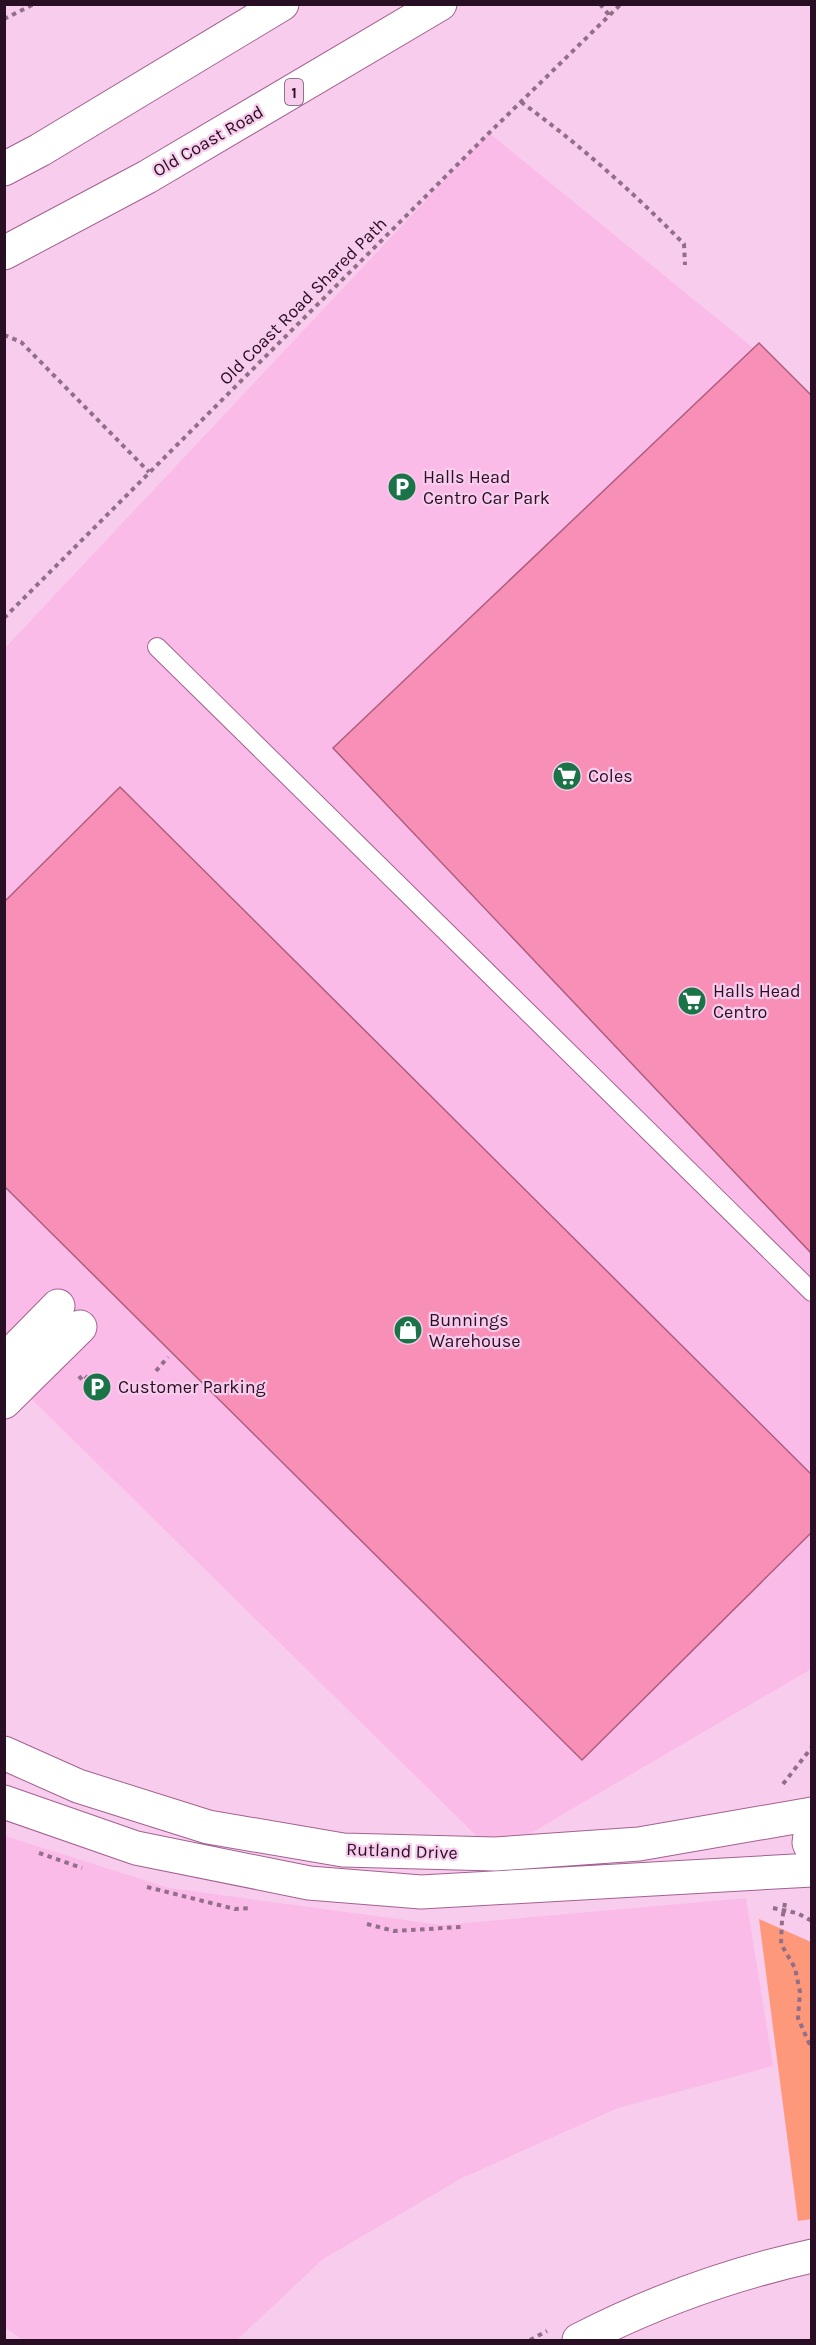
<svg xmlns="http://www.w3.org/2000/svg" width="816" height="2345" viewBox="0 0 816 2345" font-family="Karla,sans-serif">
	<rect width="100%" height="100%" fill="#f8ccec"/>
	<path fill="#fbbbe9" d="M489,133L811,395V1669L495,1854L5,1373L4,649Z
		M5,1836L169,1888L442,1925L746,1898L773,2066L618,2108L462,2178L323,2259L237,2340H23L4,2327Z"/>
	<path fill="#fe987b" d="M759,1919L811,1942L812,2219L798,2221Z"/>
	<path fill="#f88fb7" stroke="#ad5e7c" stroke-width="1.5" d="M759,343L812,396V1254L333,748Z
		M120,787L812,1475V1532L582,1760L4,1186V902Z"/>
	<g fill="none" stroke-linecap="round" stroke-linejoin="round">
		<g stroke="#a36192" stroke-width="20">
			<path id="lane" d="M157,647L812,1292"/>
		</g>
		<g stroke="#a36192" stroke-width="35">
			<path id="street" d="M4,1361L58,1306
				M4,1402L80,1327
				M579,2340C653,2302 731,2274 812,2256"/>
		</g>
		<g stroke="#a36192" stroke-width="35">
			<path id="primary" d="M4,1753L78,1786L208,1827L343,1850L495,1854L639,1844L812,1814
				M4,1802L136,1848L309,1883L421,1892L812,1870
				M812,1820L809,1843L812,1849"/>
		</g>
		<g stroke="#a36192" stroke-width="35">
			<path id="highway" d="M4,169L40,150L282,4
				M4,253L147,177L440,4"/>
		</g>
		<path stroke="#926f89" stroke-width="4" stroke-dasharray="4.5 4.5" stroke-linecap="butt" d="M600,4L610,16
			M4,19L34,4
			M521,102C579,144 634,193 684,244L685,265
			M4,335L21,342L149,472
			M4,618L489,133L621,4
			M156,1371L168,1357
			M79,1376L83,1381L89,1375
			M783,1784L812,1747
			M39,1853L82,1868
			M147,1887L235,1909L251,1908
			M785,1903L782,1920L781,1944L795,1968L800,1992L798,2018L809,2043L812,2044
			M773,1908L797,1913L812,1921
			M367,1924L394,1931L461,1927
			M530,2340L547,2331"/>
		<use href="#lane" stroke="#fff" stroke-width="18"/>
		<use href="#street" stroke="#fff" stroke-width="33"/>
		<use href="#primary" stroke="#fff" stroke-width="33"/>
		<use href="#highway" stroke="#fff" stroke-width="33"/>
	</g>
	<defs>
		<g id="parking-disc" transform="scale(1.5)"><circle r="9.5" fill="#1b7448" stroke="#f8ccec"/><path d="M-3.5-5.5H1a3.5 3.5 0 0 1 0 7H-1V5.5H-3.5ZM-1-3.4V-.6H.8a1.4 1.4 0 0 0 0-2.8Z" fill="#fff"/></g>
		<g id="supermarket-disc" transform="scale(1.5)"><circle r="9.5" fill="#1b7448" stroke="#f8ccec"/><path d="M-6-5.5h2.5l.6 2H6L4.5 2H-2.5L-4.4-4H-6ZM-1.5 3.2a1.3 1.3 0 1 0 .1 0ZM3 3.2a1.3 1.3 0 1 0 .1 0Z" fill="#fff"/></g>
		<g id="shop-disc" transform="scale(1.5)"><circle r="9.5" fill="#1b7448" stroke="#f8ccec"/><path d="M-5-2.5h2.3a2.7 3.5 0 0 1 5.4 0H5L5.5 6h-11ZM-1.5-2.5h3a1.5 2.3 0 0 0-3 0Z" fill="#fff"/></g>
	</defs>
	<g fill-rule="evenodd">
		<use href="#parking-disc" x="402" y="487"/>
		<use href="#supermarket-disc" x="567" y="776"/>
		<use href="#supermarket-disc" x="692" y="1001"/>
		<use href="#shop-disc" x="408" y="1330"/>
		<use href="#parking-disc" x="97" y="1387"/>
	</g>
	<g text-anchor="middle" stroke-width="4.5" stroke-linejoin="round" paint-order="stroke">
		<rect fill="#f8ccec" stroke="#67485f" stroke-width="1.5" x="285" y="79" width="18" height="26" rx="4.5"/>
		<g font-size="16" font-weight="bold" fill="#290f23">
			<text x="294" y="98">1</text>
		</g>
		<g font-size="18" fill="#290f23" stroke="#f8ccec">
			<text transform="translate(208 141) rotate(-30)" y="6">Old Coast Road</text>
			<text transform="translate(303 301) rotate(-45)" y="6">Old Coast Road Shared Path</text>
			<text transform="translate(402 1851) rotate(2)" y="6">Rutland Drive</text>
		</g>
		<g font-size="18" fill="#290f23" stroke="#f8ccec" text-anchor="start">
			<text x="423" y="483">Halls Head<tspan x="423" dy="21">Centro Car Park</tspan></text>
			<text x="588" y="782">Coles</text>
			<text x="713" y="997">Halls Head<tspan x="713" dy="21">Centro</tspan></text>
			<text x="429" y="1326">Bunnings<tspan x="429" dy="21">Warehouse</tspan></text>
			<text x="118" y="1393">Customer Parking</text>
		</g>
	</g>
	<rect width="816" height="2345" fill="none" stroke="#290f23" stroke-width="12"/>
</svg>
